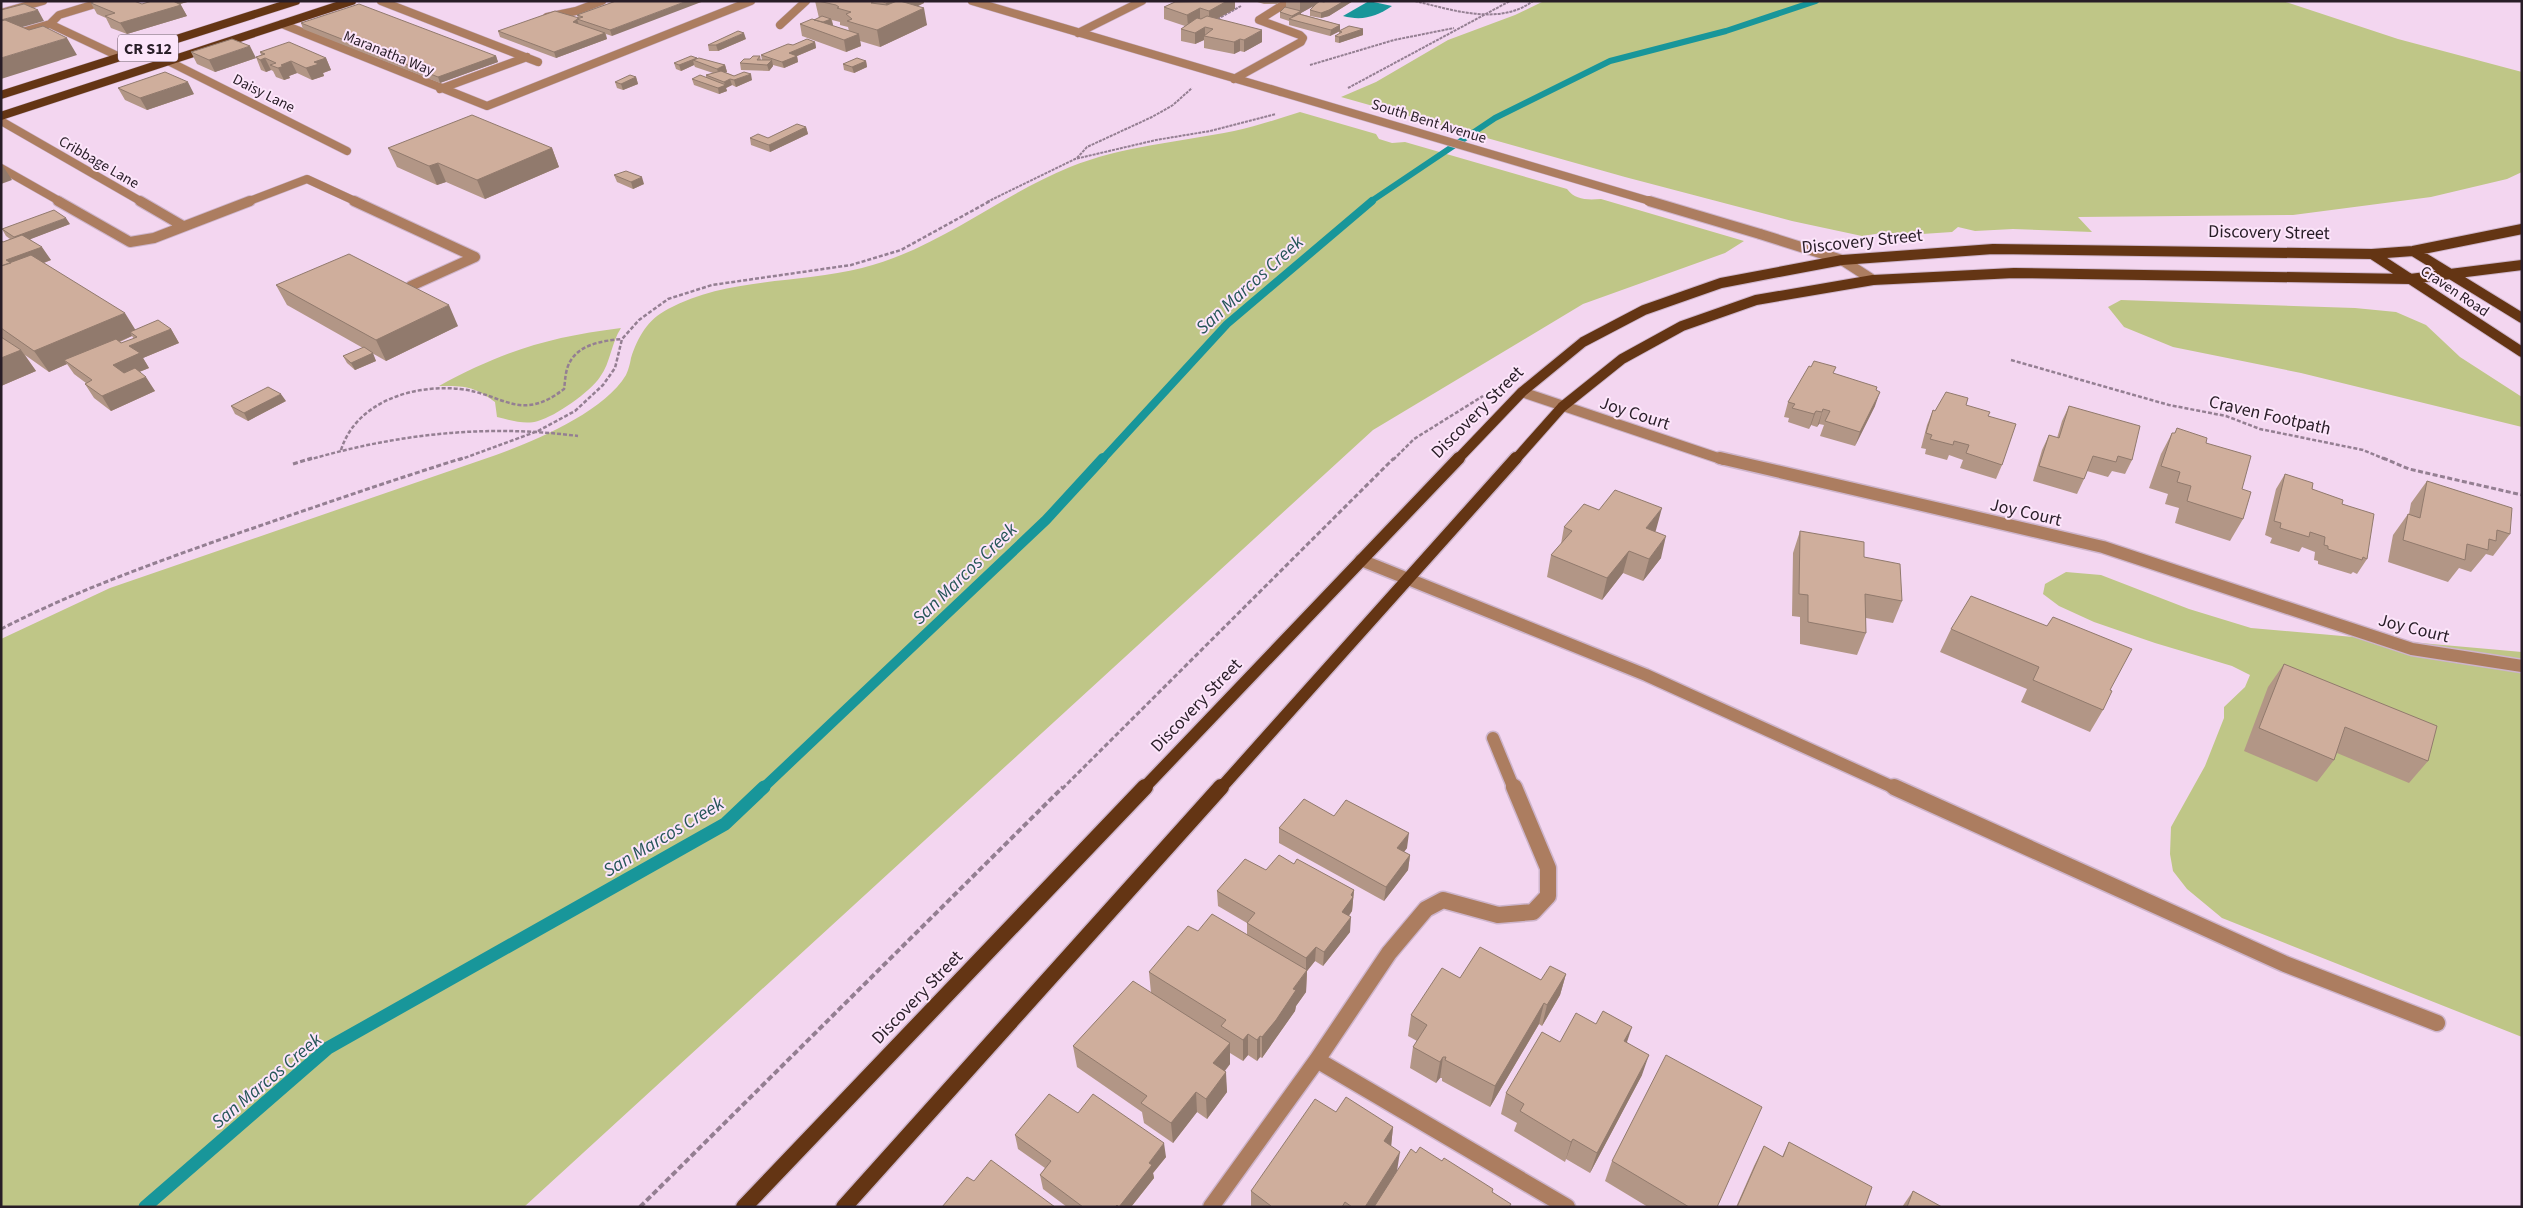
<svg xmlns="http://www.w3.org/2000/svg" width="2523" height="1208" viewBox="0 0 2523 1208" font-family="'Source Sans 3',sans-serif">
	<rect width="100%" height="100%" fill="#f3d6f0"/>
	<path fill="#bfc687" d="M1544,1H2283L2398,39L2522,72V172L2507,179L2431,197L2293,215L2078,217L2092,232L2013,229L1975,231L1958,227L1952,232L1892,236L1888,232L1862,236L1792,221L1625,177L1341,97L1376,82L1448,40L1515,15Z
		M1300,112L1376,134L1379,139L1392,143L1405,142L1567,189C1575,200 1587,200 1601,199L1744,241L1725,253L1583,304L1373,430L524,1207H1V639L110,588L496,455C535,441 604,412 626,375C628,371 630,364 631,358C638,337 647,320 668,309C727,277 798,284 862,268C938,249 999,196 1070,167C1122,146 1180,142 1234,131C1257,126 1278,119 1300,112Z
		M2121,300L2355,308L2396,312L2426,325L2460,357L2522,397V427L2301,373L2173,347L2124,327L2108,307Z
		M621,328C611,343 611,362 600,377C590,392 556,416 538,421C525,425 510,420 497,417L495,402C474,386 465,386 439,386C503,351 549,337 621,328Z
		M2066,572L2101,575L2189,609L2251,628L2522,652V1037L2222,918L2187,889L2173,871L2170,854L2171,827L2205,766L2224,718V707L2245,687L2250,675L2232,666L2155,643L2094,622L2059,606L2043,594L2045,584Z"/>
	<path fill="#18969a" d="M1369,1L1392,6C1376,17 1362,21 1343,16Z"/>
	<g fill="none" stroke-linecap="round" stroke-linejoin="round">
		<path stroke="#18969a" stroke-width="6" d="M1370,202L1495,118L1610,61L1726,31L1816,1"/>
		<path stroke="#18969a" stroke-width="8" d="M1102,460L1227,324L1372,201"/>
		<path stroke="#18969a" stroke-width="10" d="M762,789L1046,520L1103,458"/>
		<path stroke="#18969a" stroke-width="13" d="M145,1207L328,1048L725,824L764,787"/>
		<g stroke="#ceb5cc" stroke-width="9">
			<path id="minor-far3" d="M381,1L538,62
				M972,1L1281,92
				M1,13L43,1
				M547,17L576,11L602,1
				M50,24L59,15L105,1
				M282,24L487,106L751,1
				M780,25L806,1
				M1078,33L1142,1
				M1,38L50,24L120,57
				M168,61L347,151
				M1234,79L1301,42L1303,38L1300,35L1259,20L1289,1
				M440,89L527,57
				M1,121L142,202
				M1,168L61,202
				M247,202L307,179L357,202"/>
		</g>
		<g stroke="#ceb5cc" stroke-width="12">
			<path id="minor-far2" d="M58,201L130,242L154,238L250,201
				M140,201L183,226
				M354,201L475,257L411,286
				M1760,234L1842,260L1873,280
				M1522,392L1724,460"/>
		</g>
		<g stroke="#ceb5cc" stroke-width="15">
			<path id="minor-far1" d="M1720,458L2103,547L2412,649L2522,666
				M1361,560L1646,675L1897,789
				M1493,738L1514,789"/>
		</g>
		<g stroke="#ceb5cc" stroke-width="19">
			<path id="minor" d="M1894,787L2285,964L2437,1023
				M1317,1060L1567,1207
				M1211,1207L1317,1060L1389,953L1426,909L1443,900L1498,915L1533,912L1548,896V868L1514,787"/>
		</g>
		<g stroke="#ceb5cc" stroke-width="9">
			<path id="major-far3" d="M1,95L296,1
				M1,116L352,1"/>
		</g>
		<g stroke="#ceb5cc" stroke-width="12">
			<path id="major-far2" d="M2413,251L2522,318
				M2372,254L2522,352
				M1457,460L1522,392L1583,342L1644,310L1721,283L1842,260L1993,249L2372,254L2413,251L2522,229
				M1515,460L1562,407L1622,359L1682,326L1756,300L1873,280L2014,273L2410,279L2522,265"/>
		</g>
		<g stroke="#ceb5cc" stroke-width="15">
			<path id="major-far1" d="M1143,789L1459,458
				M1220,789L1516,458"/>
		</g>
		<g stroke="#ceb5cc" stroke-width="19">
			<path id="major" d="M744,1207L1145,787
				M844,1207L1221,787"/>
		</g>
		<path stroke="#947f92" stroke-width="2" stroke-dasharray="3 1" stroke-linecap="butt" d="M1415,1C1452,10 1500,26 1533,1
			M1214,21L1241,6
			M1310,65L1394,40L1454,28
			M1348,88L1510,1
			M1077,158L1087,147L1152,117L1173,105L1192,88
			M987,202L1075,159L1156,140L1210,131L1276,114"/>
		<path stroke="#947f92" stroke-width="2.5" stroke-dasharray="4 2" stroke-linecap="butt" d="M2011,360L2169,405L2226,416L2260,429L2363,450L2387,460
			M341,450C356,402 413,384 460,389C504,394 520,423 564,389C565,383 565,376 567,369C574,345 600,341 622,339
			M308,460C397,434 486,424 578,436
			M459,460L538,431L575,411L603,385L615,368L622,339L639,320L668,299L712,285L851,265L901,250L990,201
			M1393,460L1414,439L1483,396"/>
		<path stroke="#947f92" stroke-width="3" stroke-dasharray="5 2.5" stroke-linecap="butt" d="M2383,458L2409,469L2522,495
			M293,464L312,458
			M1,629C75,591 154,563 233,535C309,509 386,482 463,458
			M1062,789L1394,458"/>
		<path stroke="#947f92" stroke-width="4" stroke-dasharray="6 3" stroke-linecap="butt" d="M640,1207L1063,787"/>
		<use href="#minor-far3" stroke="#ac7d60" stroke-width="8"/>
		<use href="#minor-far2" stroke="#ac7d60" stroke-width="10"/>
		<use href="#minor-far1" stroke="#ac7d60" stroke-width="12"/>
		<use href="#minor" stroke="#ac7d60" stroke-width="16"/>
		<use href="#major-far3" stroke="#643514" stroke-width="8"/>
		<use href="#major-far2" stroke="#643514" stroke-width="10"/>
		<use href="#major-far1" stroke="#643514" stroke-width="12"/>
		<use href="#major" stroke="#643514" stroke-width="16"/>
		<g stroke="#ceb5cc" stroke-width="9" stroke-linecap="butt">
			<path id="minor-bridge-far1" d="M1281,92L1653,202"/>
		</g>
		<g stroke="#ceb5cc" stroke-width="12" stroke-linecap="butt">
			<path id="minor-bridge" d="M1649,201L1760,234"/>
		</g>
		<use href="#minor-bridge-far1" stroke="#ac7d60" stroke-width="8"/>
		<use href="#minor-bridge" stroke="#ac7d60" stroke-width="10"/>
	</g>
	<path fill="#b29686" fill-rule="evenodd" d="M152,1H191L180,4L187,16L127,34L111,28L106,18L97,14L91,3L142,4Z
		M616,1L612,36L606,34L607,39L556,58L500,37L498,31L578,18L577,15Z
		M815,1H924V3L918,6L927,25L880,47L860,41L861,46L846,52L802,36L800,24L814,20L819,18ZM832,20L840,22V25L848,27L849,31L831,25H833Z
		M1235,1V9L1216,19L1262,42L1244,52L1240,51L1234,54L1204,48V40L1195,44L1181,41V29L1185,26L1164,19V7L1175,2Z
		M1254,1H1281L1277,4H1264Z
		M1286,1H1323L1322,2H1324L1326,1H1353L1329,16L1321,18L1310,16V10L1313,6L1301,13V14L1340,25V31L1330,36L1289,25V21L1280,18V12L1286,7Z
		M301,23L496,56L498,62L440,83L303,29Z
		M1363,29V35L1339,43L1335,42V36L1339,34V31Z
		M746,39L718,51H709L708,45Z
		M815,42L816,48L797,56L798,62L784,68L773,65V66L769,71L741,70L740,63L750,59L760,56L761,60H762L761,55L793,45Z
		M191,52L256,58L215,72L197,64Z
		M260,52L326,58L331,70L323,73L324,76L312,80L297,73L289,76L290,78L284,80L276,77L273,71L271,70L266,72L261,70L256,57L261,55Z
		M697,58V59L725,65L727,72H725L734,76L752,80L736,87L732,85L726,88L727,91L719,94L694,85L692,79L706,78V75L713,73L695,67L694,65L681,71L676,69L674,63Z
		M866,61L867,67L854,73L844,70L843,64Z
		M636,77L638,84L623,90L617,88L615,82Z
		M118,88L194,94L147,110L125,100Z
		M806,127L808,134L770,152L751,145L750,138H768Z
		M388,148H552L559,167L485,199L446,182L437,185L397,167Z
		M614,175L644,184L633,189L617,182Z
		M70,224L30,239L51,260L44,263L135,330L171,329L179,343L143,358L149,368L139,372L155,391L111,411L94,398L85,384L86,383L74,374L67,364L49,372L25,355L36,371L1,386V241L3,242L10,239L6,236L2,229ZM132,336L134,339L121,343L120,342Z
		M276,285L458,326L386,361L372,353L376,361L355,370L347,363L343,356L363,348L287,305Z
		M1834,374L1876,390L1875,406L1855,446L1820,436L1824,425L1819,424L1817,427L1811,425L1809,429L1788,422L1789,418L1784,417L1788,402Z
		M286,401L248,421L235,414L231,406Z
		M1966,405L1988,416L2002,465L1996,479L1960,468L1963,460L1949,455L1947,460L1925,454L1926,449L1921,448L1927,425L1933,410L1935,411Z
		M2069,406L2132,460L2125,474L2112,471L2108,477L2087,471L2084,479L2077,494L2033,481L2042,450L2049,435L2057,438L2062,421Z
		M2177,428L2206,443L2242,489L2243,519L2230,541L2175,523L2179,508L2165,504L2168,494L2149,488L2161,454L2172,433H2175Z
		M2285,474L2312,489L2342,504L2367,559L2357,574L2353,572L2351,574L2318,564V561L2314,560L2315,552L2302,547L2299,552L2270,543L2272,538L2265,535L2276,489Z
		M2427,481L2510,534L2493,556L2486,554L2471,572L2459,568L2448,582L2388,562L2393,535L2408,514H2409L2411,503Z
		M1599,510L1656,530L1655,532L1661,558L1643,581L1623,573L1602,600L1547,577L1551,555L1561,544L1564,527Z
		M1800,531L1864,557L1902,601L1893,623L1866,618V633L1857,655L1800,644V617L1792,616L1793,553Z
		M1951,629L2110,690L2103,710L2090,732L2021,702L2027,689L1940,652Z
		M2284,664L2428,761L2409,783L2337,753L2334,760L2317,782L2244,751L2268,687Z
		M1334,816L1407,848L1404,852L1410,855L1408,870L1384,901L1279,843V828Z
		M1294,864L1354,890L1352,911L1349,916L1350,932L1323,966L1315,961L1307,971L1306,992L1296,1006L1295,1011L1262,1058L1260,1057L1257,1061L1248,1055L1243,1061L1230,1053V1064L1225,1071L1227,1092L1207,1119L1197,1112L1173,1143L1144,1123L1142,1112L1077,1067L1073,1046L1151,993L1149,972L1198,931L1247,935V923L1218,906L1217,891L1266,870Z
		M1566,974L1560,995L1542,1026L1539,1024L1490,1107L1442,1081V1078H1440L1436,1083L1410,1068L1413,1047L1417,1041L1408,1036L1411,1015Z
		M1560,1042H1627L1642,1075L1590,1173L1566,1159L1565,1162L1514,1131L1517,1123L1501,1114L1506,1093Z
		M1336,1112L1393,1127L1391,1146L1397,1171L1416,1153L1492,1192L1510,1207H1251V1191Z
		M1078,1113L1166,1157L1153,1173L1154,1178L1131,1207H1067L1043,1189L1040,1175L1045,1168L1018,1149L1015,1135Z
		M1789,1142L1865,1207H1736L1754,1166L1764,1146L1782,1157Z
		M1612,1161L1717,1207H1648L1605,1181Z
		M1913,1191L1942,1207H1902Z"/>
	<path fill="#917a6d" d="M169,1H191L172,6Z
		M687,1H704L612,36L610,30Z
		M890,1H924V3L889,20L886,3Z
		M1227,1H1235V9L1209,23V11Z
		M1302,1H1323L1301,13V16L1292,20V16L1300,11V2Z
		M1344,1H1353L1329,16L1321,18V13Z
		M181,5L187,16L127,34L120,23Z
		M924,8L927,25L880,47L877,30Z
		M1200,8V20L1188,26L1187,15Z
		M38,10L44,21L1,33V20Z
		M577,19L579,25L573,22Z
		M831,19L833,25L825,28L823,22Z
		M1340,25V31L1330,36L1331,30Z
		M1205,27V36H1204V40L1195,44V33Z
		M1363,29V35L1339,43V37Z
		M1262,30V42L1244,52V40Z
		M605,33L607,39L556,58L554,52Z
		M744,33L746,39L718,51L716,45Z
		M859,34L861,46L846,52L844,40Z
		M67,38L77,55L1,79V58Z
		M1240,39V51L1234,54V42Z
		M815,42L816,48L797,56L798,62L784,68L782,62L789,53Z
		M250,46L256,58L215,72L209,60Z
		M496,56L498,62L440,83L438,77Z
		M265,58L271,70L266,72L260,60Z
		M326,58L331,70L323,73L324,76L312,80L306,68L314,62Z
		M697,58L698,62L693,60L694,65L681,71L679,65Z
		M772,60L773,66L769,71L767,65Z
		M291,61L297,73L289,76L290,78L284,80L278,68L281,65Z
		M866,61L867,67L854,73L852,67Z
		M725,65L727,72L719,75L717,69Z
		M751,74L752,80L736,87L734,80Z
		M636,77L638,84L623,90L621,84Z
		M730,79L732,85L726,88L727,91L719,94L718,88L725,85L724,82Z
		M188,82L194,94L147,110L140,98Z
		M806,127L808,134L770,152L769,145Z
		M552,148L559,167L485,199L477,180Z
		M1,163L12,180L1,184Z
		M438,163L446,182L437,185L429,166Z
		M642,177L644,184L633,189L631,182Z
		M66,218L70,224L18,244L14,237Z
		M42,247L51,260L18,272L6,260Z
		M449,305L458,326L386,361L376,340Z
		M125,313L138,334L130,332L132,336L68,363L64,360L67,364L49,372L34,351Z
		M171,329L179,343L143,358L149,368L122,379L113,365L129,346Z
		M21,350L36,371L1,386V358Z
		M373,353L376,361L355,370L351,363Z
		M146,377L155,391L111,411L102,396Z
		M1880,392L1875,406L1855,446L1860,432Z
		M281,394L286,401L248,421L244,413Z
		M1823,409L1819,424L1817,427Z
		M1816,411L1811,425L1809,429L1814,414Z
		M1662,508L1656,530L1641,550L1646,528Z
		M1666,536L1661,558L1643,581L1649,559Z
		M1629,551L1623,573L1602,600L1607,578Z
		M1409,833L1407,848L1395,863L1397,848Z
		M1410,855L1408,870L1384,901L1386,887Z
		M1354,890L1352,911L1341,926L1342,912Z
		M1351,917L1350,932L1323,966L1324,952Z
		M1316,947L1315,961L1307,971L1306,992L1296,1006L1295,1011L1262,1058V1037L1293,989L1306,972V958Z
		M1566,974L1560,995L1542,1026L1547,1005Z
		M1544,1003L1539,1024L1490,1107L1495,1086Z
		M1632,1027L1625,1048L1624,1041Z
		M1248,1034V1055L1243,1061V1040Z
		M1260,1036V1057L1257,1061V1040Z
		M1230,1043V1064L1214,1084L1213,1063Z
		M1649,1055L1642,1075L1590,1173L1597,1153Z
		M1443,1057L1440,1078L1436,1083L1440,1062Z
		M1226,1072L1227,1092L1207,1119L1206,1099Z
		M1196,1092L1197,1112L1173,1143L1171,1123Z
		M1393,1127L1391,1147L1384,1141Z
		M1573,1139L1566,1159L1565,1162L1571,1142Z
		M1164,1143L1166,1157L1153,1173L1154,1178L1131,1207H1119L1149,1163Z
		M1400,1152L1397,1171L1375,1207H1365Z"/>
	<path fill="#cfae9c" stroke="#917a6d" d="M95,1H134L142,4L152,1H173L181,5L120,23L105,16L115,13L91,3Z
		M616,1H687L610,30L577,19L583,17L577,15Z
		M818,1H875L871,3L887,5L897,1H900L924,8L877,30L847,21L852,19L846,14L851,12L837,8L839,7L836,5Z
		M881,1H890L886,3Z
		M1227,1L1209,11L1200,8L1187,15L1164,7L1175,2Z
		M1320,1L1324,2L1326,1H1344L1329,10L1321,13L1310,10L1316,4Z
		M24,4L38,10L1,20V10Z
		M359,4L496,56L438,77L301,23Z
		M1285,7L1301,11L1292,16L1280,12Z
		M555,11L579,18L573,22L605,33L554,52L498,31Z
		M1299,14L1340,25L1331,30L1289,19Z
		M822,16L831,19L823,22L814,20Z
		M1207,16L1262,30L1244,40L1240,39L1234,42L1204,36L1213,29L1205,27L1195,33L1181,29L1197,18L1201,19Z
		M812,19L859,34L844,40L800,24Z
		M5,20L29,30L43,26L67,38L1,58V21Z
		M1349,26L1363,29L1339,37L1335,36L1342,32L1339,31Z
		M738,31L744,33L716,45H708Z
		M232,39L250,46L209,60L191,52Z
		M807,39L815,42L789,53L797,56L782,62L761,55L788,44L793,45Z
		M289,42L326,58L314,62L319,64L306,68L291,61L281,65L284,66L278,68L270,65L276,63L265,58L260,60L256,57L265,54L260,52Z
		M691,56L697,58L679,65L674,63Z
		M753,56H760L757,60H772L767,65L740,63L744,59H750Z
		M699,58L725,65L717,69L693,60Z
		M857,58L866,61L852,67L843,64Z
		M721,71L734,76L744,72L751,74L734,80L730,79L724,82L706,75Z
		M165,72L188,82L140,98L118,88Z
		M630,75L636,77L621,84L615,82Z
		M700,75L726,85L718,88L692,79Z
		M472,115L552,148L477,180L438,163L429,166L388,148Z
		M797,124L806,127L769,145L750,138L758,134L768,138Z
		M626,171L642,177L631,182L614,175Z
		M54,210L66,218L14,237L2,229Z
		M22,235L42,247L6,260L11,263L1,266V241L3,242Z
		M349,254L449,305L376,340L276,285Z
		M31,255L125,313L34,351L1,328V266Z
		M158,320L171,329L129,346L140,353L113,365L124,373L135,368L146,377L102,396L85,384L92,380L64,360L116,339L121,343L132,339L137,337L130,332Z
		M1,337L21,350L1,358Z
		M364,347L373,353L351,363L343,356Z
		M1814,361L1836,367L1833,373L1877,387L1876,390L1880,392L1860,432L1825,421L1830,411L1823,409L1822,412L1816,411L1814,414L1792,408L1795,404L1788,402L1809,366L1811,367Z
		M268,387L281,394L244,413L231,406Z
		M1946,392L1968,398L1966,405L1990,412L1988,416L2016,424L2002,465L1966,453L1969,445L1954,441L1953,445L1930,439L1932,435L1926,433L1933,410L1935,411Z
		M2069,406L2140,426L2132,460L2118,456L2116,462L2093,456L2084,479L2039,466L2049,435L2059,438Z
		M2177,428L2207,438L2206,443L2251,456L2242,489L2251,492L2243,519L2187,501L2191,486L2177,482L2180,472L2161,466L2172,433H2175Z
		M2285,474L2313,483L2312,489L2343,500L2342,504L2374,514L2367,559L2363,557L2362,560L2328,549V546L2324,545L2325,537L2310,532L2309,537L2280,528L2281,523L2274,521Z
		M2427,481L2512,508L2510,534L2497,530L2496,541L2489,539L2488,550L2467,544L2465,560L2403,540L2408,514L2420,518Z
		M1615,490L1662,508L1646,528L1666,536L1649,559L1629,551L1607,578L1551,555L1572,531L1564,527L1584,504L1599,510Z
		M1800,531L1864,542V557L1900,564L1902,601L1865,594L1866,633L1808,622V595L1799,594Z
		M1971,596L2047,626L2053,617L2132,649L2110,690L2112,691L2103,710L2033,680L2039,667L1951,629Z
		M2284,664L2437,726L2428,761L2345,727L2334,760L2259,728Z
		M1304,799L1334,816L1346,800L1409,833L1397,848L1410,855L1386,887L1279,828Z
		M1279,855L1294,864L1297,859L1354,890L1351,895L1353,897L1342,912L1351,917L1324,952L1316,947L1306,958L1247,923L1255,913L1217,891L1245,859L1266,870Z
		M1212,914L1307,970L1293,989L1296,990L1276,1020L1262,1037L1260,1036L1257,1040L1248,1034L1243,1040L1221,1026L1226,1020L1149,972L1188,926L1198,931Z
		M1480,947L1541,980L1550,966L1566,974L1547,1005L1544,1003L1495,1086L1445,1060L1446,1057H1443L1440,1062L1413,1047L1427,1025L1411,1015L1442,968L1460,978Z
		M1133,981L1230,1043L1213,1063L1226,1072L1206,1099L1196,1092L1171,1123L1141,1103L1147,1096L1073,1046Z
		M1603,1011L1632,1027L1624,1041L1649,1055L1597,1153L1573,1139L1571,1142L1520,1111L1524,1104L1506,1093L1542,1032L1560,1042L1576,1013L1596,1024Z
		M1666,1055L1762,1107L1717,1207H1689L1612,1161Z
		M1049,1094L1078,1113L1093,1094L1164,1143L1149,1163L1152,1165L1119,1207L1117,1205L1115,1207H1083L1040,1175L1051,1161L1015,1135Z
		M1346,1097L1393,1127L1384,1141L1400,1152L1365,1207H1352L1345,1202L1342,1207H1270L1271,1206L1251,1191L1315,1099L1336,1112Z
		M1789,1142L1872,1187L1865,1207H1737L1764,1146L1783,1157Z
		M1420,1147L1442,1161L1444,1158L1493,1189L1492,1192L1511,1204L1509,1207H1374L1411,1149L1416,1153Z
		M991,1160L1055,1207H942L967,1177L974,1181Z
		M1913,1191L1942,1207H1907Z"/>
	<g text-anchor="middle" stroke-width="4" stroke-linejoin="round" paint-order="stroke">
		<g font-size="15" fill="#281d27" stroke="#fce5fa">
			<text transform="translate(389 53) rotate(22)" y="5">Maranatha Way</text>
			<text transform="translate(264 93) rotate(27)" y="5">Daisy Lane</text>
			<text transform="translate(1429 121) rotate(17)" y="5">South Bent Avenue</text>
			<text transform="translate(99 162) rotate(30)" y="5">Cribbage Lane</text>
			<text transform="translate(2455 291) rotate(34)" y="5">Craven Road</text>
		</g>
		<rect fill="#fce5fa" stroke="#685966" stroke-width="1" x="118" y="34.5" width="60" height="27" rx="4"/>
		<g font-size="16" font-weight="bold" fill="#281d27">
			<text x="148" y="54">CR S12</text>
		</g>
		<g font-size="18" fill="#281d27" stroke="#fce5fa">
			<text transform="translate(2269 232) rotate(1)" y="6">Discovery Street</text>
			<text transform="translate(1862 241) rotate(-6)" y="6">Discovery Street</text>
			<text transform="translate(1477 412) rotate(-45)" y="6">Discovery Street</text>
			<text transform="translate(1635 413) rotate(18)" y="6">Joy Court</text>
			<text transform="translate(2270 415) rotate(13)" y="6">Craven Footpath</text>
			<text transform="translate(2026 512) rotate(13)" y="6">Joy Court</text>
			<text transform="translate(2414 628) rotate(14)" y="6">Joy Court</text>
			<text transform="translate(1196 705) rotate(-46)" y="6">Discovery Street</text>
			<text transform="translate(917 997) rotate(-46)" y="6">Discovery Street</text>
		</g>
		<g font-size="19" font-style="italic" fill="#265658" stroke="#fce5fa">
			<text transform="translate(1249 284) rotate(-42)" y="7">San Marcos Creek</text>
			<text transform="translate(964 573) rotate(-44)" y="7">San Marcos Creek</text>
			<text transform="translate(663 836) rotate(-31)" y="7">San Marcos Creek</text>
			<text transform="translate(266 1080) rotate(-40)" y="7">San Marcos Creek</text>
		</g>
	</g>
	<rect width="2523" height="1208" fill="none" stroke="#281d27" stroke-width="5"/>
</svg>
